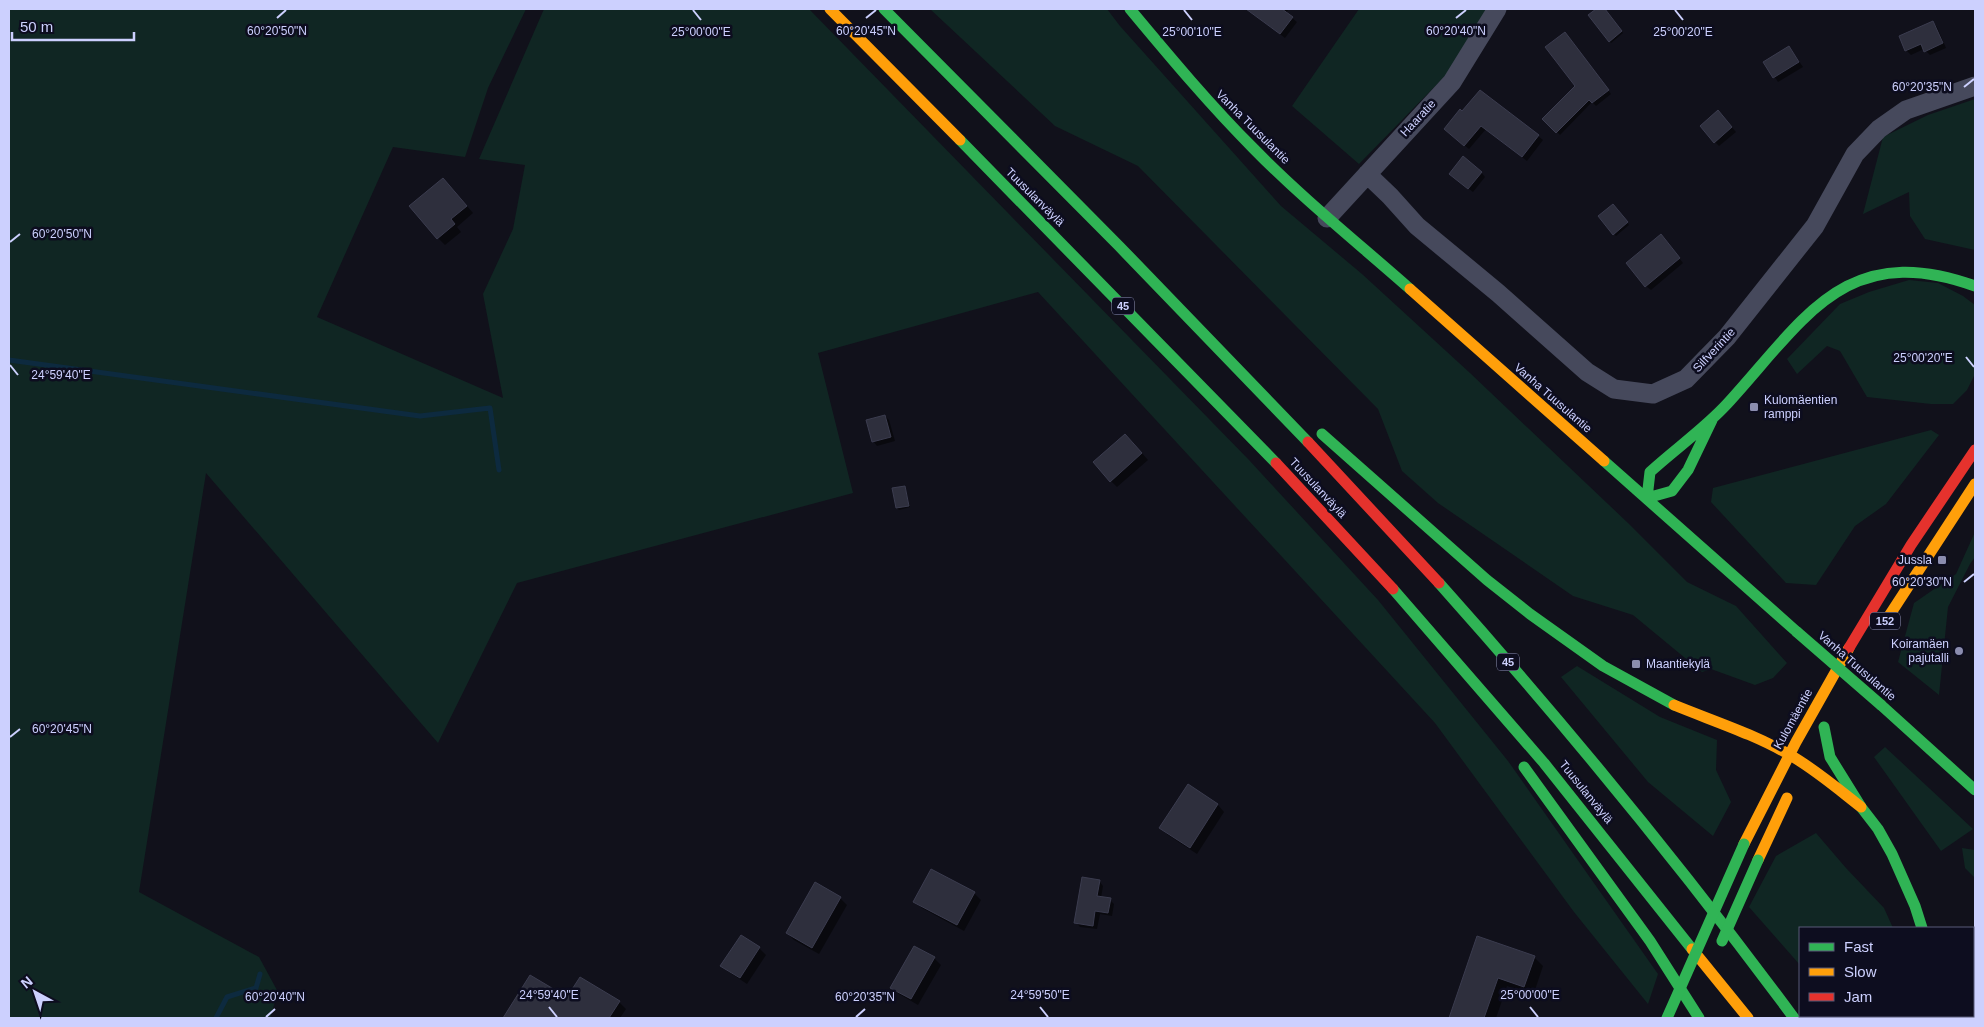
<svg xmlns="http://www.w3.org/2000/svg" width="1984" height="1027" viewBox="0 0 1984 1027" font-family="Helvetica,sans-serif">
	<rect width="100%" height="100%" fill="#11111b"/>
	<path fill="#102623" d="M9,9H526L488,88L465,157L393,147L317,317L503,398L483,294L513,229L525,165L479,159L544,9H809L1249,460L1378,600L1508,761L1658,974L1648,1004L1574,912L1435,723L1038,292L818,353L853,493L517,583L438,743L206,473L139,892L259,957L278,992L270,1018H9Z
		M930,9H1107L1120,26L1281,206L1362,274L1470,373L1628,523L1687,582L1736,606L1787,663L1773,678L1755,685L1711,669L1702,672L1633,615L1573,596L1438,503L1402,471L1378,409L1138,166L1055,126Z
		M1359,9H1489L1447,74L1359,164L1292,106Z
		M1975,99V250L1925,239L1910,216L1909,192L1863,214L1883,137L1928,115Z
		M1909,280L1938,283L1963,296L1975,305V374L1967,390L1953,404H1931L1867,397L1840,351L1827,346L1797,374L1787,359L1840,304L1869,292Z
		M1931,430L1939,435L1886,504L1855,526L1816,585L1786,583L1711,502L1713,488Z
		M1975,532V557L1970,564L1948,607L1939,695L1898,662L1914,603L1956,574Z
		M1577,666L1660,717L1717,740L1716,770L1731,802L1713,836L1648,782L1561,677Z
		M1885,747L1973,829L1941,851L1874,757Z
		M1816,833L1846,868L1884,908L1893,928H1800V965L1749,907L1776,856Z
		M1962,848L1975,850V878L1965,868Z"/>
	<path fill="#0007" d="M1247,9H1287L1288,10L1286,13L1297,22L1285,38Z
		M1598,9H1604L1623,33L1611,43L1589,15Z
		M1933,23L1937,27L1946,48L1930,55L1924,49L1911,55L1906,50Z
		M1568,37L1611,94L1596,106L1592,102L1560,135L1544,119L1577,86Z
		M1789,47L1803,67L1778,82L1765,62Z
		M1460,111L1538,136L1543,140L1527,161L1486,129L1469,149L1450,134Z
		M1722,116L1736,132L1719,146L1715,142Z
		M1481,172L1485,177L1473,192L1455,178Z
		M450,186L473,213L457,227L461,232L445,245L438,238Z
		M1613,206L1629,225L1616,236L1600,217Z
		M1665,240L1683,263L1651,290L1646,286Z
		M885,416L889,420L895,441L877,446L873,441Z
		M1132,442L1148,460L1117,487L1111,481Z
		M905,487L910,507L899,510L897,508Z
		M1188,786L1218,805L1224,812L1197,854L1168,835L1161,828Z
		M1099,881L1103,886L1101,898L1110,900L1114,904L1112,916L1100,914L1097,929L1080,927L1076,922Z
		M815,884L840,898L847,905L819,954L794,940L787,933Z
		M974,893L981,900L964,931L922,908L915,901Z
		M741,936L759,948L766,955L747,984L729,972L722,966Z
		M1478,937L1534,957L1543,966L1533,996L1507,986L1496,1018H1450Z
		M934,958L941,965L918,1005L899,994L892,988Z
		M530,976L568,999L619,1002L626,1009L620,1018H505Z"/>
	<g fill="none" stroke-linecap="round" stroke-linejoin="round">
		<path stroke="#0d2a3f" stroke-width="5" d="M9,360L420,416L490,408L499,470
			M216,1018L227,997L256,988L260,974"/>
	</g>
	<path fill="#2e2f3d" stroke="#3b3c4f" d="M1246,9H1282L1293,17L1280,34Z
		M1596,9H1605L1622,31L1609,42L1588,15Z
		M1933,21L1943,43L1924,52L1921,44L1905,51L1899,36Z
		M1565,32L1609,90L1592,103L1589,100L1556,133L1542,119L1575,86L1545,47Z
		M1789,46L1799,62L1773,78L1763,62Z
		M1480,90L1539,135L1522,157L1481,126L1464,146L1444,129L1460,109L1462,111Z
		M1718,110L1732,127L1714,143L1700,126Z
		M1463,156L1482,172L1468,189L1449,174Z
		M443,178L467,206L451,219L455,224L437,239L409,206Z
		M1613,204L1628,222L1613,235L1598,216Z
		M1661,234L1680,258L1645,287L1626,263Z
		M885,415L891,437L872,442L866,420Z
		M1125,434L1142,453L1110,482L1093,462Z
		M905,486L909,506L896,508L892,488Z
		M1188,784L1218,804L1190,848L1159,828Z
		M931,869L975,892L957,925L913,902Z
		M1082,877L1100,880L1097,896L1111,898L1108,913L1095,911L1093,926L1074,923Z
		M815,882L841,897L812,948L786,933Z
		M741,935L760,947L740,978L720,966Z
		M1477,936L1535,956L1524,987L1498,978L1484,1018H1449Z
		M914,946L935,957L911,999L890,988Z
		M530,975L567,997L580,977L620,1001L609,1018H503Z"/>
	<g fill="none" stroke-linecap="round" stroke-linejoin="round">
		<path stroke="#46495c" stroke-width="19" d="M1367,174L1390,196L1417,226L1498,293L1587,372L1614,389L1653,394L1686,379L1727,337L1815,226L1855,154L1879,129L1906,110L1975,86
			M1327,218L1452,82L1497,9"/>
		<path stroke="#30b455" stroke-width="11" d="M884,9L1119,246L1308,442
			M1130,9C1170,57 1210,105 1254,149C1303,199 1358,243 1410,289
			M960,140L1276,463
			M1712,420L1688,470L1672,491L1647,498L1650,472C1675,449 1704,429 1727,404C1804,320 1845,239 1975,286
			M1322,434L1487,580L1530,614L1603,666L1674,705
			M1604,461L1797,632
			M1439,583C1564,723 1683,868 1794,1018
			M1393,589L1544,763L1692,949
			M1881,705L1975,790
			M1824,727L1830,757L1861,807L1878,829L1892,854L1915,906L1922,928
			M1524,767L1650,941L1699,1018
			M1949,1016V1018"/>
		<path stroke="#ff9f0a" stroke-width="11" d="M830,9L960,140
			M1410,289L1604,461
			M1887,619L1975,484
			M1674,705C1713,721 1754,734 1790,755C1816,770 1838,789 1861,807
			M1744,844L1796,742L1849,648
			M1758,860L1787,798
			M1692,949L1748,1018"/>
		<path stroke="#e5322d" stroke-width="11" d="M1308,442L1439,583
			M1276,463L1393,589
			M1849,648L1911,545L1975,450"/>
		<path stroke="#30b455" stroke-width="11" d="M1797,632L1881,705
			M1722,941L1758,860
			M1667,1018L1744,844"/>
	</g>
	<path fill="none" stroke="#ccd0fe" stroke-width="2" d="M693,10L701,20M1184,10L1192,20M1675,10L1683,20M277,18L286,10M866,18L876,10M1456,18L1466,10M1964,87L1974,79M10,242L20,234M1966,357L1974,367M10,365L18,375M1964,582L1974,574M10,737L20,729M549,1007L557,1017M1040,1007L1048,1017M1530,1007L1538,1017M266,1017L275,1009M856,1017L865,1009"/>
	<g fill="#8b8daf" stroke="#0d0d1f" stroke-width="2">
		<rect x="1749" y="402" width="10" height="10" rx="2.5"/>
		<rect x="1937" y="555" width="10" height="10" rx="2.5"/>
		<circle cx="1959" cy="651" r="5"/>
		<rect x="1631" y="659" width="10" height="10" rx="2.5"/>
	</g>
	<g text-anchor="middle" stroke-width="5" stroke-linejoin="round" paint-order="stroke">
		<g fill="#0d0d1f" stroke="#9396bb" stroke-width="1">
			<rect x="1112" y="297.5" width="22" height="17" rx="4"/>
			<rect x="1870" y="612.5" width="30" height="17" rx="4"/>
			<rect x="1497" y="653.5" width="22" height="17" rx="4"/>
		</g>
		<g font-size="11" font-weight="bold" fill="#ccd0fe">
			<text x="1123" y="310">45</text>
			<text x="1885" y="625">152</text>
			<text x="1508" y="666">45</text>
		</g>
		<g font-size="12" fill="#ccd0fe" stroke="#0d0d1f">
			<text transform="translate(1418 118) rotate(-47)" y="4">Haaratie</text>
			<text transform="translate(1253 127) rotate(45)" y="4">Vanha Tuusulantie</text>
			<text transform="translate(1035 197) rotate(45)" y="4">Tuusulanväylä</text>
			<text transform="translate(1714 350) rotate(-47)" y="4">Silfverintie</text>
			<text transform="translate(1553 398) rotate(41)" y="4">Vanha Tuusulantie</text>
			<text transform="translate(1318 488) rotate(47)" y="4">Tuusulanväylä</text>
			<text transform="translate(1857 666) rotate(41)" y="4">Vanha Tuusulantie</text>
			<text transform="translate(1793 719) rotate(-61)" y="4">Kulomäentie</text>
			<text transform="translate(1586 792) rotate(51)" y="4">Tuusulanväylä</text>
		</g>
		<g font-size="12" fill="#ccd0fe" stroke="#0d0d1f" text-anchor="start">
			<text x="1764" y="404">Kulomäentien<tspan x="1764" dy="14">ramppi</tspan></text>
			<text x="1932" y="564" text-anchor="end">Jussla</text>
			<text x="1949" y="648" text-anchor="end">Koiramäen<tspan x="1949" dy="14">pajutalli</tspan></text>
			<text x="1646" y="668">Maantiekylä</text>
		</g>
	</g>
	<g font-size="12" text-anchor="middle" fill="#ccd0fe" stroke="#0d0d1f" stroke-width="5" stroke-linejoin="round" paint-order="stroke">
		<text x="277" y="35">60°20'50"N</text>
		<text x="866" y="35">60°20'45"N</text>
		<text x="1456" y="35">60°20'40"N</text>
		<text x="701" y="36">25°00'00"E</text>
		<text x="1192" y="36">25°00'10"E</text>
		<text x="1683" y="36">25°00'20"E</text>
		<text x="1922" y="91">60°20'35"N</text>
		<text x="62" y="238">60°20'50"N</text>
		<text x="1923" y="362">25°00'20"E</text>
		<text x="61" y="379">24°59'40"E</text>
		<text x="1922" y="586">60°20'30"N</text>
		<text x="62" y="733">60°20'45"N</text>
		<text x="549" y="999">24°59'40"E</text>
		<text x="1040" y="999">24°59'50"E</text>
		<text x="1530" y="999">25°00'00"E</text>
		<text x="275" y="1001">60°20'40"N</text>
		<text x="865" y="1001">60°20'35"N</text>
	</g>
	<rect width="1984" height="1027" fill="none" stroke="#ccd0fe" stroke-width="20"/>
	<rect x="1799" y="927" width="175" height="90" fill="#0d0d1f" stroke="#595b78"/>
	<rect x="1809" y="943" width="25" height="8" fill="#30b455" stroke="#595b78"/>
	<text x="1844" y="952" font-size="15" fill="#ccd0fe">Fast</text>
	<rect x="1809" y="968" width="25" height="8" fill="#ff9f0a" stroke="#595b78"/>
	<text x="1844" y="977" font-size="15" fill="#ccd0fe">Slow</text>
	<rect x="1809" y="993" width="25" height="8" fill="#e5322d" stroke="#595b78"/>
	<text x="1844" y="1002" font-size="15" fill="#ccd0fe">Jam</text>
	<g transform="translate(35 992) rotate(320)" stroke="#0d0d1f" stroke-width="4" paint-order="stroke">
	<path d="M0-4L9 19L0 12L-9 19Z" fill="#ccd0fe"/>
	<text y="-8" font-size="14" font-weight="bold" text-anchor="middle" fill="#ccd0fe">N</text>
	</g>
	<path d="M12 32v8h122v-8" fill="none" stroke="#ccd0fe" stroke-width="2.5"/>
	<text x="20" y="32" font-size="15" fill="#ccd0fe" stroke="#0d0d1f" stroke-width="4" paint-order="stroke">50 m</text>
</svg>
